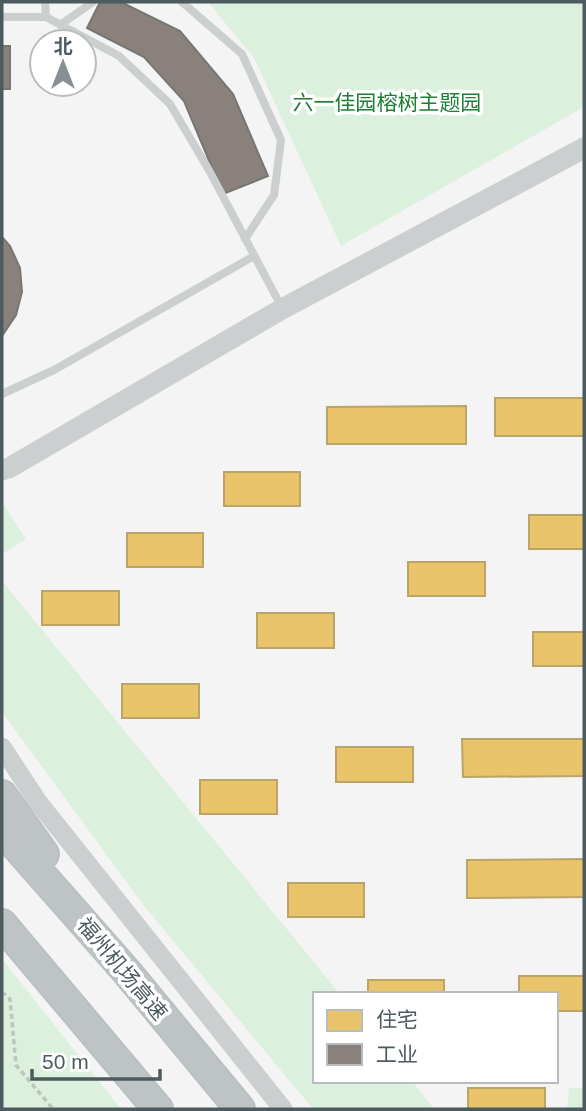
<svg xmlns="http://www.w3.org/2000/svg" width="586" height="1111" viewBox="0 0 586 1111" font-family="Arial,'Noto Sans SC',sans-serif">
	<rect width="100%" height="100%" fill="#f4f4f4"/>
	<path fill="#dbf0dd" d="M208,2H584V107L341,246L254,58Z
		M2,502L26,539L2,554Z
		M2,581L340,994H315V1081H412L434,1109H313L141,902L2,712Z
		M2,959L121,1109H2Z
		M569,1088H584V1109H567Z"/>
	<path fill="#e9c46a" stroke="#baa467" stroke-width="2" d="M495,398H584V436H495Z
		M466,406V444H327V407Z
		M224,472H300V506H224Z
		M529,515H584V549H529Z
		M127,533H203V567H127Z
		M408,562H485V596H408Z
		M42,591H119V625H42Z
		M257,613H334V648H257Z
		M533,632H584V666H533Z
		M122,684H199V718H122Z
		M462,739H584V776L463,777Z
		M336,747H413V782H336Z
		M200,780H277V814H200Z
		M584,859V897L467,898V860Z
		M288,883H364V917H288Z
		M519,976H584V1011H556V994H519Z
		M368,980H444V994H368Z
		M468,1088H545V1109H468Z"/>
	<path fill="#8a817c" stroke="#777673" stroke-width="2" d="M100,2H121L180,31L233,94L268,176L223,194L184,101L144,57L87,28Z
		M2,46H10V89H2Z
		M2,237L10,246L20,268L22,292L16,315L2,336Z"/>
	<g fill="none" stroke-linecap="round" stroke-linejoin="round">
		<g stroke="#b9c0c2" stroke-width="32">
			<path id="motorway" d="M2,795L44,854
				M2,830L126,971L240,1109
				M2,924L158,1109"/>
		</g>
		<path stroke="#bcc6c0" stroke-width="3.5" stroke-dasharray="5 3.5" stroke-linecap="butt" d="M2,992L10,999L16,1065L53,1109"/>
		<path stroke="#cccfcf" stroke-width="8" d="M45,2L46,17L119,56L170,104L210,172L281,306
			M182,2L242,54L281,140L274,195L245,239
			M2,17H46
			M60,25L93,2
			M2,394L54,370L254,256"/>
		<path stroke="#cccfcf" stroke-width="19" d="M2,747L38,802L283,1109"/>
		<path stroke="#cbcfcf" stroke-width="21" d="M2,470L9,468L282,309L584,148"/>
		<use href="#motorway" stroke="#bec4c6" stroke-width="28"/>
	</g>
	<g text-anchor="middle" stroke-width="7" stroke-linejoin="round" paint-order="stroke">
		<g font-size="21" fill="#1f7e34" stroke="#fff">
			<text x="387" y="110">六一佳园榕树主题园</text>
		</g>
		<g font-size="21" fill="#4c5b5f" stroke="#fff">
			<text transform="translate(122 969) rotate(50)" y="7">福州机场高速</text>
		</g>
	</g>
	<rect width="586" height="1111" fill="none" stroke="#4c5b5f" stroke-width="7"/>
	<rect x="313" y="992" width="245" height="91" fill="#ffffff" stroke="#b7bdbf" stroke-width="2"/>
	<rect x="327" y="1010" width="35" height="21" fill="#e9c46a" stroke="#b7bdbf" stroke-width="2"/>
	<text x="376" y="1027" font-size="21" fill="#4c5b5f">住宅</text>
	<rect x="327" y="1044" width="35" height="21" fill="#8a817c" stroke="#b7bdbf" stroke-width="2"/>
	<text x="376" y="1062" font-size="21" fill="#4c5b5f">工业</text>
	<g transform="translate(63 63)"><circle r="33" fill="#ffffff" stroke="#b7bdbf" stroke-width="2"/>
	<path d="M0-5L12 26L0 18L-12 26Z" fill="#879193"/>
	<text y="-10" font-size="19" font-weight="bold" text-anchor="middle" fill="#4c5b5f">北</text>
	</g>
	<path d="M32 1069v10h128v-10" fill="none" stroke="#4c5b5f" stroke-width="3.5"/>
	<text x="42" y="1069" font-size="21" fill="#4c5b5f" stroke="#ffffff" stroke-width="5" paint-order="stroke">50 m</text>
</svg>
